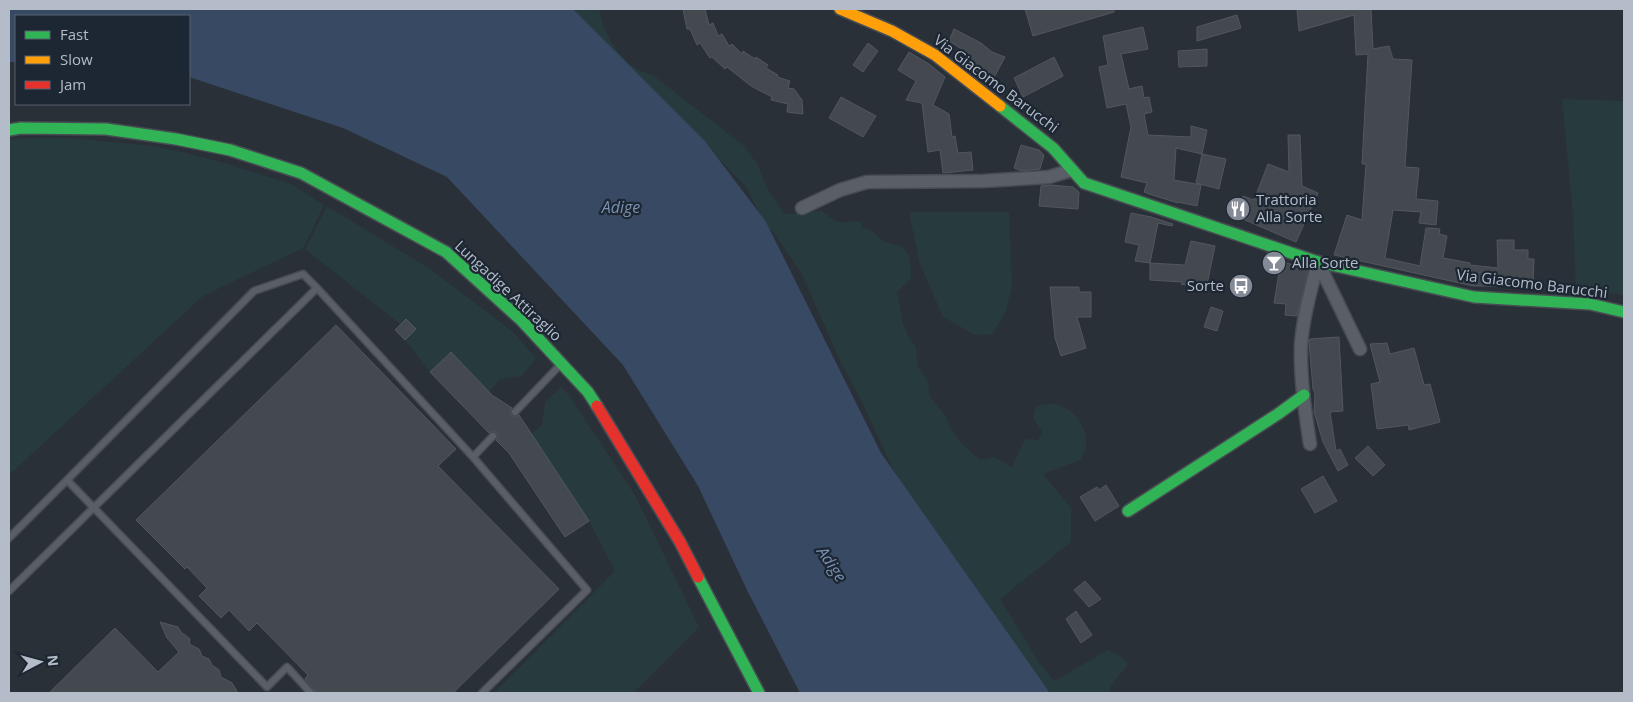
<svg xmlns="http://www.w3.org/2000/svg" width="1633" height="702" viewBox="0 0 1633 702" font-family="'Open Sans',sans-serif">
	<rect width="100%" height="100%" fill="#2a3038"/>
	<path fill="#273a3e" d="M575,9H599C603,32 616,54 635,68C640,72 648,73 654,76L744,146L758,165L766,186L784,214L822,211C837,224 839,223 858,221L861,223L862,228C873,229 877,237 885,242C889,243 893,243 897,245C912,250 911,264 911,278L897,292L902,320L907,334L916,347L918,367L928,382L930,397L946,416L949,426L959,441L980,460L994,457L1012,467L1025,439L1038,440L1043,431L1039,428L1033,418L1036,407C1061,396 1088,418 1086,445C1086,450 1083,455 1080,460L1043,474L1071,508V542L1000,599L1038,661L1054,681L1108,650L1123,658L1128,663C1123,674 1110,682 1109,693H1051L1038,679L912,501L891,465L860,398L840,361L803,276L775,234L764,223L747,188L672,110L577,19Z
		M1562,99L1624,101V295L1576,288L1573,215Z
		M24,138H72L151,146L186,153L228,164L291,184L324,205L303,248L203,296L9,475V140Z
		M327,206L430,269L511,330L536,358L522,376L500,379L489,392L451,352L430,372L405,340L416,329L406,319L400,324L305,249Z
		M909,212H1009L1012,285L1006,312L992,334L975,335L943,317L919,261Z
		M561,387L568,394L635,495L699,627L633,693H494L615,571L589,521L531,434L542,425L545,402Z"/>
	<path fill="#384963" d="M9,9H573L704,140L766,222L881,453L1050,693H800L747,590L698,486L623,365L447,177L343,128L189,77V16H16V62H9Z"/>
	<path fill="#444950" stroke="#52575f" d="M683,9H705L709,25L713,23L718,36L722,34L729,46L732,44L742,54L743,51L755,59L756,57L768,65L766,68L778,75L777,77L790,81L788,88L794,89L802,100L803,114L787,112L788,104L771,100L772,97L751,86L727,67L725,69L712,57L710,58L700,43L697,45L690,29H687Z
		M1025,9H1114V12L1033,36Z
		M1297,9H1371L1373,49L1389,46L1393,59L1412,60L1405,167L1419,168L1416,199L1438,201L1436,225L1419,223L1421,212L1393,210L1385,258L1420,266L1426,228H1431L1440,229L1439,234L1447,236L1443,258L1470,263V265L1498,268L1497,240H1514V250H1528V259H1534L1533,283H1506L1505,286H1473L1334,255L1347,215L1362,220L1366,164H1362L1368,54L1356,55L1354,15L1299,31Z
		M1237,15L1241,28L1197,41V27Z
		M1143,27L1148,49L1121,54L1129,89L1142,86L1144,98L1149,97L1152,112L1144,114L1148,135L1191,137V126L1207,130L1202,154L1176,148L1174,180L1201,185L1197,206L1178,202V203L1149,194L1144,192L1147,183L1121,177L1131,127L1126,104L1107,108L1099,67L1108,65L1103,36Z
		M954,29L981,43L992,52L1005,57L990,85L965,65L973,56L949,41Z
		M868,43L878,51L863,72L853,65Z
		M1207,49V66L1179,67L1178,51Z
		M909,52L929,64L945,77L933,105L949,114L952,137L955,136L958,153L971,152L973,170L943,173L940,150L928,152L922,103L906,100L916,81L898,70Z
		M1054,57L1063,76L1023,97L1014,78Z
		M841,97L876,116L863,137L829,118Z
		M1288,135H1300L1302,186L1318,193L1296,242L1238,217L1243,196L1254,200L1268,164L1289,172Z
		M1021,145L1039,150L1044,155L1040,169L1022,171L1014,168Z
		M1202,154L1226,159L1219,189L1196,183Z
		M1051,185L1073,187L1079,192L1078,209L1039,206L1041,186Z
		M1131,213L1151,217L1173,224L1172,226L1158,223L1150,263L1135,261L1139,245L1125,242Z
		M1191,241L1215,246L1206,289L1181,284L1182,282L1150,280V263L1185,265Z
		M1281,261L1308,270L1297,316L1285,315L1286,304L1274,303Z
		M1050,287H1079V292H1091V317H1077L1086,348L1061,356L1055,338Z
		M1211,307L1223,311L1217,331L1204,327Z
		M406,319L416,329L405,340L395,330Z
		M336,325L456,449L438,466L559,589L453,693H316L315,690L305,679L308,675L257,623L249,631L229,610L221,618L199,596L207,588L187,567L185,569L136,520Z
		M1339,337L1343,411L1330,412L1336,451L1340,449L1348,465L1338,471L1323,442L1314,412L1315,394L1313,389L1309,342L1310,339Z
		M1387,343L1390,354L1414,348L1424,385L1430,384L1440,422L1409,430L1408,425L1377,429L1371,384L1380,382L1370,344Z
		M451,352L492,395L512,408L510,413L512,416L516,417L519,415L521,418L589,521L565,537L509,453L496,440L498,437L497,433L494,431L489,433L430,372Z
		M1368,446L1385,465L1373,476L1355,458Z
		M1323,476L1337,501L1315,513L1301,489Z
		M1106,485L1119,506L1095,521L1080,497L1097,487L1099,490Z
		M1085,581L1101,599L1089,607L1074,590Z
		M1076,611L1092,635L1081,643L1066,619Z
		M160,622L178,627L181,632L190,639L189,644L199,649L202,656L209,659L212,665L219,670L221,677L232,683L238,693H49L115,628L158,672L179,652L167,638Z"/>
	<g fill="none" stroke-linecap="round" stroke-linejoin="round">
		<g stroke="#484c53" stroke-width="9">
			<path id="lane" d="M515,412L561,364
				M473,457L587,590L482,693
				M9,538L67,480
				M9,591L317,288L473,457L493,436
				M311,693L287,667L267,687L67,480L254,291L303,274L317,288"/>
		</g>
		<g stroke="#484c53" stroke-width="15">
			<path id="street" d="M802,208L840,190L867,182L983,181L1049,177L1072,170
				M1318,262L1360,349
				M1310,444C1305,411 1300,378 1301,345C1303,317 1311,289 1318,262"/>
		</g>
		<g stroke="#484c53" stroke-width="14">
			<path id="fast" d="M1000,106L1053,148L1084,183L1318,262L1474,297L1590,304L1624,312
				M9,130L21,128L106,129L176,139L230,150L301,173L446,252L521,320L588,392L597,406
				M1128,511L1278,414L1304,395
				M698,577L759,693"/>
		</g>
		<g stroke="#484c53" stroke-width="14">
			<path id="slow" d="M840,9L892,31L935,55L1000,106"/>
		</g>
		<g stroke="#484c53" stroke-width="14">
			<path id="jam" d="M597,406L680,542L698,577"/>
		</g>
		<use href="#lane" stroke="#5a5e66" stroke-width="6"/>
		<use href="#street" stroke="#5a5e66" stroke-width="12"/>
		<use href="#fast" stroke="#30b455" stroke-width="11"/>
		<use href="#slow" stroke="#ff9f0a" stroke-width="11"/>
		<use href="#jam" stroke="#e5322d" stroke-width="11"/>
	</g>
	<defs>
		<g id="restaurant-disc" transform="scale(1.25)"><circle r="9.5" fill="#848b96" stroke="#1d2633"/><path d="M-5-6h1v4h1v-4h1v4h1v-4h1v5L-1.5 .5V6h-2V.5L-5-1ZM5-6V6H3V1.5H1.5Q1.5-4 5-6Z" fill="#fff"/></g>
		<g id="bar-disc" transform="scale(1.25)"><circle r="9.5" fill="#848b96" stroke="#1d2633"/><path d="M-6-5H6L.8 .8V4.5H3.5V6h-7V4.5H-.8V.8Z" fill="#fff"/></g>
		<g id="bus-disc" transform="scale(1.25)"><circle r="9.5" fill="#848b96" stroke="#1d2633"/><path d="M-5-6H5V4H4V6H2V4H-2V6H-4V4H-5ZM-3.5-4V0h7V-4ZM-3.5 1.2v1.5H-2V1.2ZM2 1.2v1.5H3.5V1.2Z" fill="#fff"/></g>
	</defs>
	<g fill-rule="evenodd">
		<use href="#restaurant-disc" x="1238" y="209"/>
		<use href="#bar-disc" x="1274" y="263"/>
		<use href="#bus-disc" x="1241" y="286"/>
	</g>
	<g text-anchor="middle" stroke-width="4.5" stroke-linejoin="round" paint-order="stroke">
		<g font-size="15" fill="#b4bcc9" stroke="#1d2633">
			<text transform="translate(996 84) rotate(37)" y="5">Via Giacomo Barucchi</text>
			<text transform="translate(1532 284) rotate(7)" y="5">Via Giacomo Barucchi</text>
			<text transform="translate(508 291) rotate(43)" y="5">Lungadige Attiraglio</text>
		</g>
		<g font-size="15" fill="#b4bcc9" stroke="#1d2633" text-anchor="start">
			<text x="1256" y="205">Trattoria<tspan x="1256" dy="17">Alla Sorte</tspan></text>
			<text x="1292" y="268">Alla Sorte</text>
			<text x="1224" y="291" text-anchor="end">Sorte</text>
		</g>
		<g font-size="16" font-style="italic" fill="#7c92b1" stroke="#1d2633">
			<text x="621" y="213">Adige</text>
			<text transform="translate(832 564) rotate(56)" y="6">Adige</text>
		</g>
	</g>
	<rect width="1633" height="702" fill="none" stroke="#b4bcc9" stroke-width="20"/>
	<rect x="15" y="15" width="175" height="90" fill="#1d2633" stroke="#59626f"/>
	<rect x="25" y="31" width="25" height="8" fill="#30b455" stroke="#59626f"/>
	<text x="60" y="40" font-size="15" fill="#b4bcc9">Fast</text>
	<rect x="25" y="56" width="25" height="8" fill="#ff9f0a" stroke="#59626f"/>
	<text x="60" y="65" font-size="15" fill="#b4bcc9">Slow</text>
	<rect x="25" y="81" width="25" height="8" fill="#e5322d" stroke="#59626f"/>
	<text x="60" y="90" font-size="15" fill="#b4bcc9">Jam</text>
	<g transform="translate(40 662) rotate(84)" stroke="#1d2633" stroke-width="4" paint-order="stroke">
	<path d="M0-4L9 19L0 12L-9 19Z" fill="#b4bcc9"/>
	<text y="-8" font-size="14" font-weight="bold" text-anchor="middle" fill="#b4bcc9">N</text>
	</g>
</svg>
